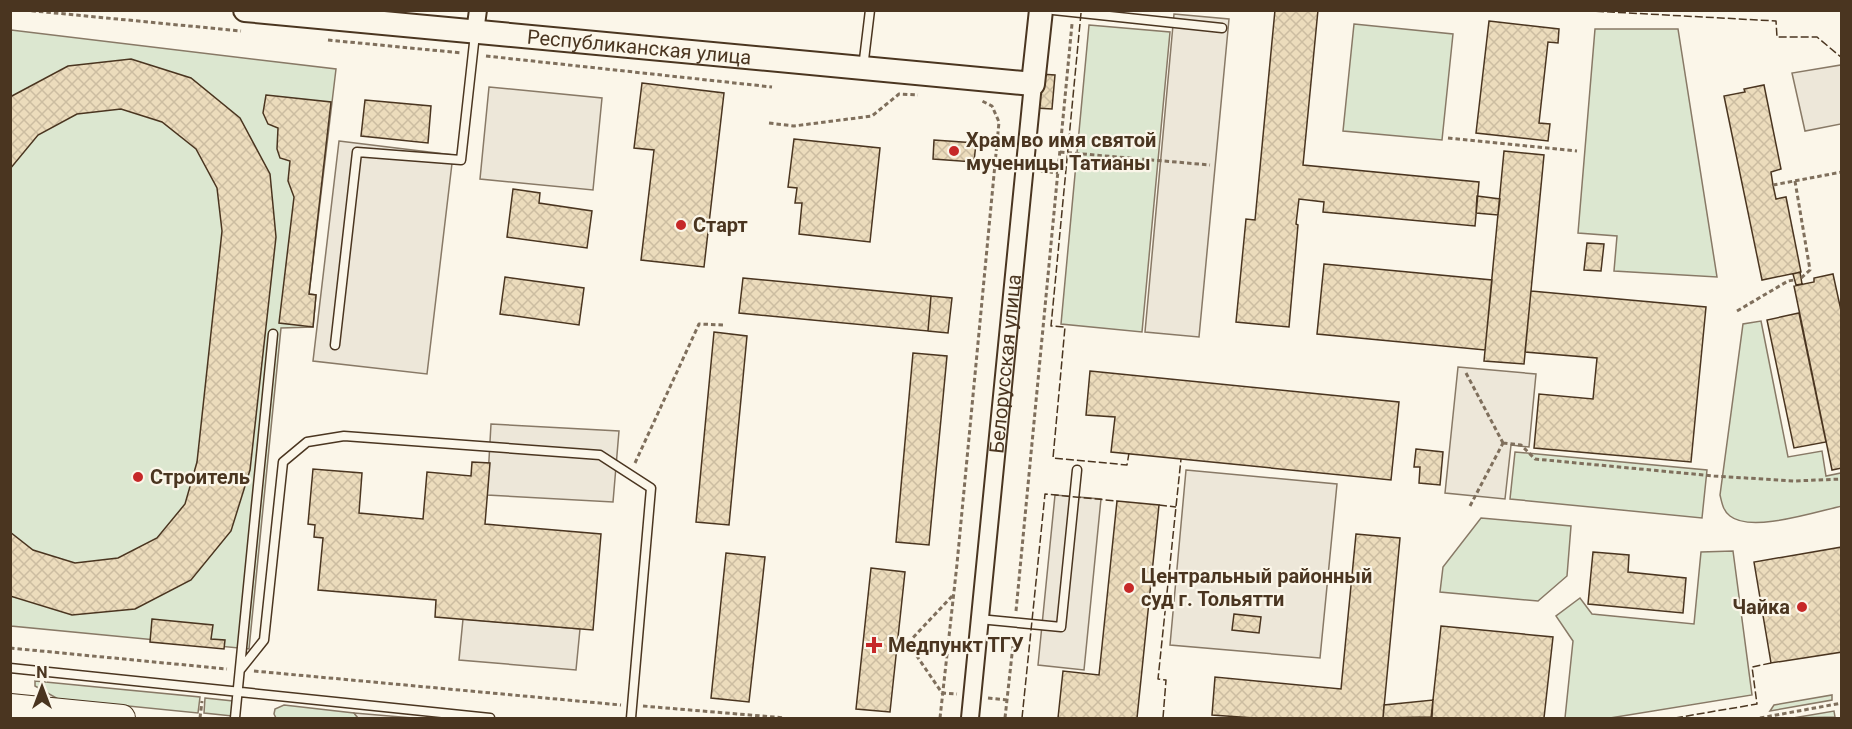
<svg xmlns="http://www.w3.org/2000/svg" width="1852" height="729" viewBox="0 0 1852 729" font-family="Roboto,sans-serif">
	<defs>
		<pattern id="building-cross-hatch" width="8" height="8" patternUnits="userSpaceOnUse" patternTransform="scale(1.5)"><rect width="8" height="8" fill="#ecdcbc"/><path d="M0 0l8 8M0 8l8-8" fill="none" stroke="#ccbda1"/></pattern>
	</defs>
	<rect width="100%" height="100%" fill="#fbf6e9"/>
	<path fill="#dce7d0" stroke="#887966" stroke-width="1.5" d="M1354,24L1453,34L1442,140L1343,131Z
		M1089,25L1170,32L1142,332L1061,324Z
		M1595,29H1678L1717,277L1614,271L1617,236L1578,233Z
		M11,30L336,69L309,294L316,295L313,327L281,328L249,649L11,626Z
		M1761,321L1788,457L1822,451L1826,476L1841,473L1842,506C1815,512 1751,533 1730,516C1723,511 1722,503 1720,495L1743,324Z
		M1515,452L1707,470L1702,518L1510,499Z
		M1481,518L1571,526L1567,576L1538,601L1440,592L1443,567Z
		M1733,551L1752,695L1610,718H1565L1573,641L1556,616L1580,598L1592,614L1694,624L1701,552Z
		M35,681L200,697L198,713L58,699L35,686Z
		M1832,695V700L1770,711L1774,705Z
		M205,698L233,701L232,716L204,713Z
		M284,705L354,713L358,718H276L274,714L275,709Z
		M1834,711L1835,717L1793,718Z"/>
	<path fill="#ede7d9" stroke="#887966" stroke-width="1.5" d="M1174,14L1229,19L1199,337L1145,332Z
		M1841,65V124L1805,131L1792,73Z
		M489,87L602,98L593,190L480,179Z
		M339,141L453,155L427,374L313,361Z
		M1458,367L1536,374L1529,447L1511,445L1505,499L1445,493Z
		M491,424L619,431L613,502L487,495Z
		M1186,470L1337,484L1320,658L1170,645Z
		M1055,495L1101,499L1084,670L1038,665Z
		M463,619L580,629L576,670L459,660Z
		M354,713L413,718H358Z"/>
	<path fill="url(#building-cross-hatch)" stroke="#4a3520" stroke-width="1.5" d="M1275,10H1318L1303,165L1479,182L1475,226L1323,212L1324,202L1299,199L1296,224L1298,225L1289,327L1236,322L1246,219L1255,220Z
		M1489,21L1559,29L1558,43L1548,42L1539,123L1550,124L1548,141L1476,133Z
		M131,59L191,78L240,118L270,174L276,237L250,470L231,531L191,580L135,609L72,615L10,596V532L33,550L75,563L118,558L157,538L185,504L197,462L222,231L217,188L196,149L162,122L121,109L77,114L38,135L10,169V97L68,66Z
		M1039,74L1055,75L1052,109L1036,108Z
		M642,83L724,93L704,267L641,260L654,150L634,148Z
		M1764,85L1781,169L1771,172L1773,185L1776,199L1786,197L1801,272L1762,280L1724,96L1745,92L1744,89Z
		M266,95L331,102L309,294L316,295L313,327L279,323L294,197L288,181L290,161L280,158L277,149L278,128L268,124L263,113Z
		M365,100L431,106L428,143L361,136Z
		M794,139L880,148L870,242L799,234L802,203H795L797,188L788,187Z
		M934,140L976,143L974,162L933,159Z
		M1504,151L1544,155L1524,364L1484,361Z
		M513,189L540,193L539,203L592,211L587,248L507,237Z
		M1477,196L1500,199L1498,215L1476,213Z
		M1587,243L1604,244L1601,271L1584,270Z
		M1324,264L1492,280L1485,350L1317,334Z
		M1800,272L1802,284L1796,285L1793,274Z
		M1833,274L1842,315V468L1832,470L1794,286L1814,282V278Z
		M505,277L584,288L579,325L500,314Z
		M743,278L931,296L928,331L739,313Z
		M1531,291L1706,307L1691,462L1534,448L1539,394L1593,399L1597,358L1525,352Z
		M931,296L952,298L948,333L928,331Z
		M1799,313L1826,442L1794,448L1767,320Z
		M714,332L747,336L729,525L696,522Z
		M913,353L947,356L929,545L896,542Z
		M1090,371L1399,402L1391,480L1111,452L1115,417L1086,415Z
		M1416,449L1443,452L1440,485L1419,483L1420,467H1414Z
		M472,462L490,463L485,524L601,534L593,630L435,617L436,600L318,590L323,538L314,537L315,525L308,524L313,469L362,473L359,513L423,519L427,472L471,476Z
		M1117,501L1159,505L1137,718H1058L1063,671L1099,675Z
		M1356,534L1400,538L1383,718H1254L1212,715L1215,677L1341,689Z
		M1842,547V652L1771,663L1754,562Z
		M1593,552L1629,555L1628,572L1686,578L1683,613L1588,604Z
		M726,553L765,557L749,702L711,698Z
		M871,568L905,572L890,712L856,709Z
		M1234,614L1261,617L1259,633L1232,630Z
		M152,619L213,625L211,639L225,640L224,649L150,642Z
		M1441,626L1553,637L1544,718H1431Z
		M1433,700L1432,717L1383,718L1384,705Z"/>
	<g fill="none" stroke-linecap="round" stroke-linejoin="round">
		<g stroke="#4a3520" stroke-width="11">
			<path id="lane" d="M1053,10L1222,28
				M863,68L870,10
				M335,345L357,152L461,160L475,34
				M979,619L1061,627L1077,470
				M10,668L490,718
				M240,670L264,640L283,462L307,442L344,436L600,455L651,488L631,718
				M235,718L273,334"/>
		</g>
		<g stroke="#4a3520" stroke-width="20">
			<g id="street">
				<path d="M475,32L478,10"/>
				<path id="s1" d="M970,718L1033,84"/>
			</g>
		</g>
		<g stroke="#4a3520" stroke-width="26">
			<g id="secondary">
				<path id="s2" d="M245,10L1033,84L1041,10"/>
			</g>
		</g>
		<g stroke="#4a3520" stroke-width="28">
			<path id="primary" d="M10,707L122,718"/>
		</g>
		<path stroke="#7f6f5c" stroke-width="3" stroke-dasharray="4.5 3" stroke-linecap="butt" d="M24,10L241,31
			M328,40L462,53
			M486,56L772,87
			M769,123L794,126L872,116L899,94L918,95
			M1448,138L1577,151
			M1060,152L1210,165
			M994,166L1007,167
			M1041,171L1058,173
			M1795,181L1810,270L1801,278
			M1773,185L1842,172
			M1737,311L1788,281L1794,280
			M1466,373L1503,443
			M1503,443L1521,445L1535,459L1714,476L1794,481L1842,479
			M635,463L699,324L724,325
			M1470,506L1503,443
			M1016,611L1072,24
			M908,643L942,693L957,694
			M908,643L954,594
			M908,643L948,647
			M10,648L227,669
			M254,671L621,705
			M988,698L1007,700
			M643,706L785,718
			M200,718L202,701
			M940,718L957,564L999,122L992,106L980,100
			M1005,718L1014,636
			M1760,718L1842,703"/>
		<use href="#lane" stroke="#fbf6e9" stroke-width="8"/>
		<use href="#street" stroke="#fbf6e9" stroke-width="16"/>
		<use href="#secondary" stroke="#fbf6e9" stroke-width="22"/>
		<use href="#primary" stroke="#fbf6e9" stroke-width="26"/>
		<path stroke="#4a3520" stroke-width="1.5" stroke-dasharray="8 3" stroke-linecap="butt" d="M1574,10L1776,21L1777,37H1817L1842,58
			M1081,13L1051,326L1065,327L1053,458L1127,465L1129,453
			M1159,505L1176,507
			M1022,718L1045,494L1117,501
			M1163,718L1166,680L1158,679L1181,459
			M1675,718L1757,704L1752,667L1771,663"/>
	</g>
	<g fill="#c62828" stroke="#fbf6e9" stroke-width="2">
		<circle cx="954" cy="151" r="6"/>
		<circle cx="681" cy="225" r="6"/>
		<circle cx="138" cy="477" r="6"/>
		<circle cx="1129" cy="588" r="6"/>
		<circle cx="1802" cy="607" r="6"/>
		<path d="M871 636h6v6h6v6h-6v6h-6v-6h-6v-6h6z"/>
	</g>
	<g text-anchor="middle" stroke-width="4.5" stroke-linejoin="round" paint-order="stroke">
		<g font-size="20" fill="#4a3520" stroke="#fbf6e9">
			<text dy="7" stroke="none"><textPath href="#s2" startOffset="396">Республиканская улица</textPath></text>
			<text dy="7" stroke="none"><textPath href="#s1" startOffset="356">Белорусская улица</textPath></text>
		</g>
		<g font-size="20" font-weight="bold" fill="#4a3520" stroke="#fbf6e9" text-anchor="start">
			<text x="966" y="147">Храм во имя святой<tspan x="966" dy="23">мученицы Татианы</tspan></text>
			<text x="693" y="232">Старт</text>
			<text x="150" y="484">Строитель</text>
			<text x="1141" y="583">Центральный районный<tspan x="1141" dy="23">суд г. Тольятти</tspan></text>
			<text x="1790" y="614" text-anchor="end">Чайка</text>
			<text x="888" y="652">Медпункт ТГУ</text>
		</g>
	</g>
	<rect width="1852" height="729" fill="none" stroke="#4a3520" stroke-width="24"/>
	<g transform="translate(42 687)" stroke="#fbf6e9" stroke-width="4.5" paint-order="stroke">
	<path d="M0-4.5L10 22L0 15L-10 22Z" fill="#4a3520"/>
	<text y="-9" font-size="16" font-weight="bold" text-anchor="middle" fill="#4a3520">N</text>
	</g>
</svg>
